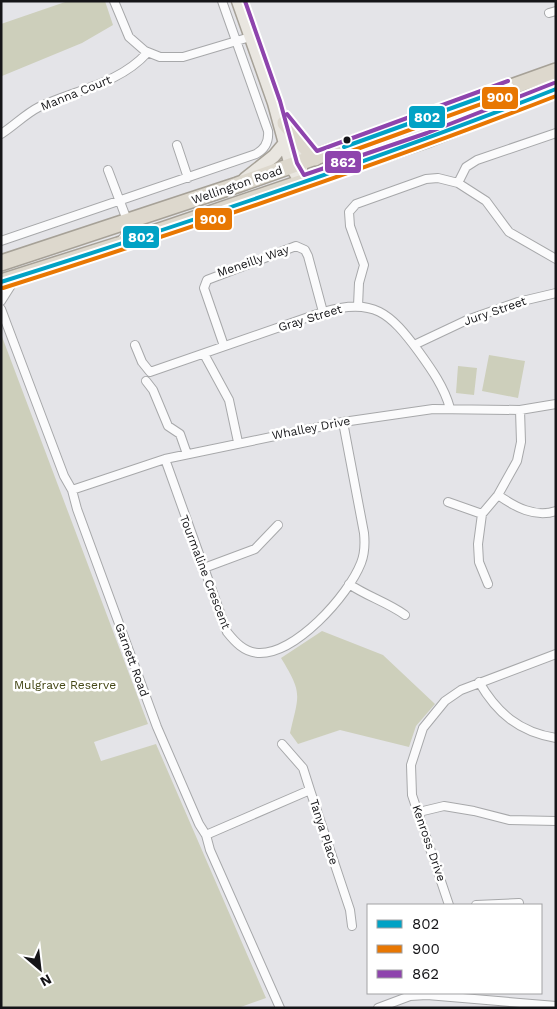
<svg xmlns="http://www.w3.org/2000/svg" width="557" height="1009" viewBox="0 0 557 1009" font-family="'Work Sans',sans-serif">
	<rect width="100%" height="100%" fill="#e4e4e8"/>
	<path fill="#cdcfbb" d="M68,1H105L113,25L82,43L2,76L1,24Z
		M1,334L148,724L94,742L101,761L156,744L266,998L238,1008H1Z
		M489,355L525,361L518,398L482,391Z
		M458,366L477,368L474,395L456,393Z
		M322,631L383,655L435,704L416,726L409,747L340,730L298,744L290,733C299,694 303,694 281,658Z"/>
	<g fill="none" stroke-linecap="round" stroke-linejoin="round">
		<g stroke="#a7a8aa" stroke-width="10">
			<path id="street" d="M114,1L129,37L145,51L160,57H183L250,37
				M549,13L556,11
				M1,134C14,126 25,114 39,107C75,90 119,84 147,53
				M177,145L188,178
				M108,170L130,228L121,241
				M458,183L466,167L477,160L556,133
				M1,241L256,154C265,149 269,141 268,131L222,1
				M1,301L15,279
				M358,306L359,283L364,265L350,226L349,212L356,204L426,179L438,178L458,183L486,201L509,232L556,259
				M1,309L64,476L72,490L77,509L157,727L199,824L206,835L210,850L280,1008
				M135,345L142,362L150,372L323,312C374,297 390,313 419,352C432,370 444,387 450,408
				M414,345L467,320L518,302L556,293
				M224,346L204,288L207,280L296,246L305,250L308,256L323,312
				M204,354L229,400L238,442
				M146,381L153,390L168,426L180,434L187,454
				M165,459L227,632C235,642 244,652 258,653C295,655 348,596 361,563C365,553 365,543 364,533L343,422
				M72,490L165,459L343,422L433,409L520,410L556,404
				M498,495C515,507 535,518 556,511
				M448,502L482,514
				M204,568L255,549L278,525
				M349,584C368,597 387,602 405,615
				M488,584L479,562L478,544L482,514L498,495L517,461L521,442L520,410
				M479,682C497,713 519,732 556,738
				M282,744L303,768L310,790
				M419,812L444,806L474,811L509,820L556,821
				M206,835L310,790L350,910L352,926
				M449,905L412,795L411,765L423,728L445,701L461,690L556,654
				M476,905L519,903
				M378,1008L410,996L427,995L556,1006"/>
		</g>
		<g stroke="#a6a197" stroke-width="15">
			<path id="primary" d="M238,1L274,103L291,166L301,182
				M288,130L301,163V172
				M245,179L274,156L284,144"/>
		</g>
		<g stroke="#a6a197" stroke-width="18">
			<path id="highway" d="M285,123L315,158
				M1,263L237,185L556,71
				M1,282L118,245L429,139L556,89"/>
		</g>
		<use href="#street" stroke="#fbfbfc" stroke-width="8"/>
		<use href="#primary" stroke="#e9e6e0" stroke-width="12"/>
		<use href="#highway" stroke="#ddd8cd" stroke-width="15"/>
		<g stroke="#fff" stroke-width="8">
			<path id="bus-1" d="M344,147L510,87
				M1,282C188,223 374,161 556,89"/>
		</g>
		<g stroke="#fff" stroke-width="8">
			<path id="bus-2" d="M346,153L512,93
				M3,288C189,229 374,167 556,96"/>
		</g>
		<g stroke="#fff" stroke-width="8">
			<path id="bus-3" d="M245,1L280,101L297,163L304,175L427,133L554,83
				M287,114L317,151L508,81"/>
		</g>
		<use href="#bus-1" stroke="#01a2c5" stroke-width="4"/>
		<use href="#bus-2" stroke="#e87702" stroke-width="4"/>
		<use href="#bus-3" stroke="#8e44ad" stroke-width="4"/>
	</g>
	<circle fill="#151518" stroke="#fff" stroke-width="2" cx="347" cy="140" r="4.5"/>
	<g text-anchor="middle" stroke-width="5" stroke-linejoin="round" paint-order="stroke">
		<g font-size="12" fill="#151518" stroke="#fff">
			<text transform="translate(76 93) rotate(-22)" y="4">Manna Court</text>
			<text transform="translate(237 185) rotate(-19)" y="4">Wellington Road</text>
			<text transform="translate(253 261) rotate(-19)" y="4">Meneilly Way</text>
			<text transform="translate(495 311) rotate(-19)" y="4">Jury Street</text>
			<text transform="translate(310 318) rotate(-17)" y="4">Gray Street</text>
			<text transform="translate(311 428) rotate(-11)" y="4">Whalley Drive</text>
			<text transform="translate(205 572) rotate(69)" y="4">Tourmaline Crescent</text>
			<text transform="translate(132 660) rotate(70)" y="4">Garnett Road</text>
			<text transform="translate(324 832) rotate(72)" y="4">Tanya Place</text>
			<text transform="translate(429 843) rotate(71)" y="4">Kenross Drive</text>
		</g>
		<g font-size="12" fill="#434615" stroke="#fff">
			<text x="65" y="689">Mulgrave Reserve</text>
		</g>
	</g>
	<g stroke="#fff" stroke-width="2">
		<rect x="481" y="86" width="38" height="24" rx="5" fill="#e87702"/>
		<rect x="408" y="105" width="38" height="24" rx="5" fill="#01a2c5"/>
		<rect x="324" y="150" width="38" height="24" rx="5" fill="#8e44ad"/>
		<rect x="194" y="207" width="39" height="24" rx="5" fill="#e87702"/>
		<rect x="122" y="225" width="38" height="24" rx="5" fill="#01a2c5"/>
	</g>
	<g font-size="14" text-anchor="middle" font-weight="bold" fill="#fff">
		<text x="500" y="102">900</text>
		<text x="427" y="122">802</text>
		<text x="343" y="167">862</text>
		<text x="213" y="224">900</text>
		<text x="141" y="242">802</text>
	</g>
	<rect width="557" height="1009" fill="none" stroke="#151518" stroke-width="5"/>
	<rect x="367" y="904" width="175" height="90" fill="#ffffff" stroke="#a1a1a3"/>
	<rect x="377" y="920" width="25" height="8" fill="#01a2c5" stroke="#a1a1a3"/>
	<text x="412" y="929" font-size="15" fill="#151518">802</text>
	<rect x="377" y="945" width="25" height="8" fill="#e87702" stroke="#a1a1a3"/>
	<text x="412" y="954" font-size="15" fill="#151518">900</text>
	<rect x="377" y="970" width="25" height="8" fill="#8e44ad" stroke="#a1a1a3"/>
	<text x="412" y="979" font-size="15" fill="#151518">862</text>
	<g transform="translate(40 969) rotate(152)" stroke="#ffffff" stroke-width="4" paint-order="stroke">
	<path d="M0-4L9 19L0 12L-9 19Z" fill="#151518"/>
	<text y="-8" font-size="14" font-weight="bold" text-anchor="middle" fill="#151518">N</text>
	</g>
</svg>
